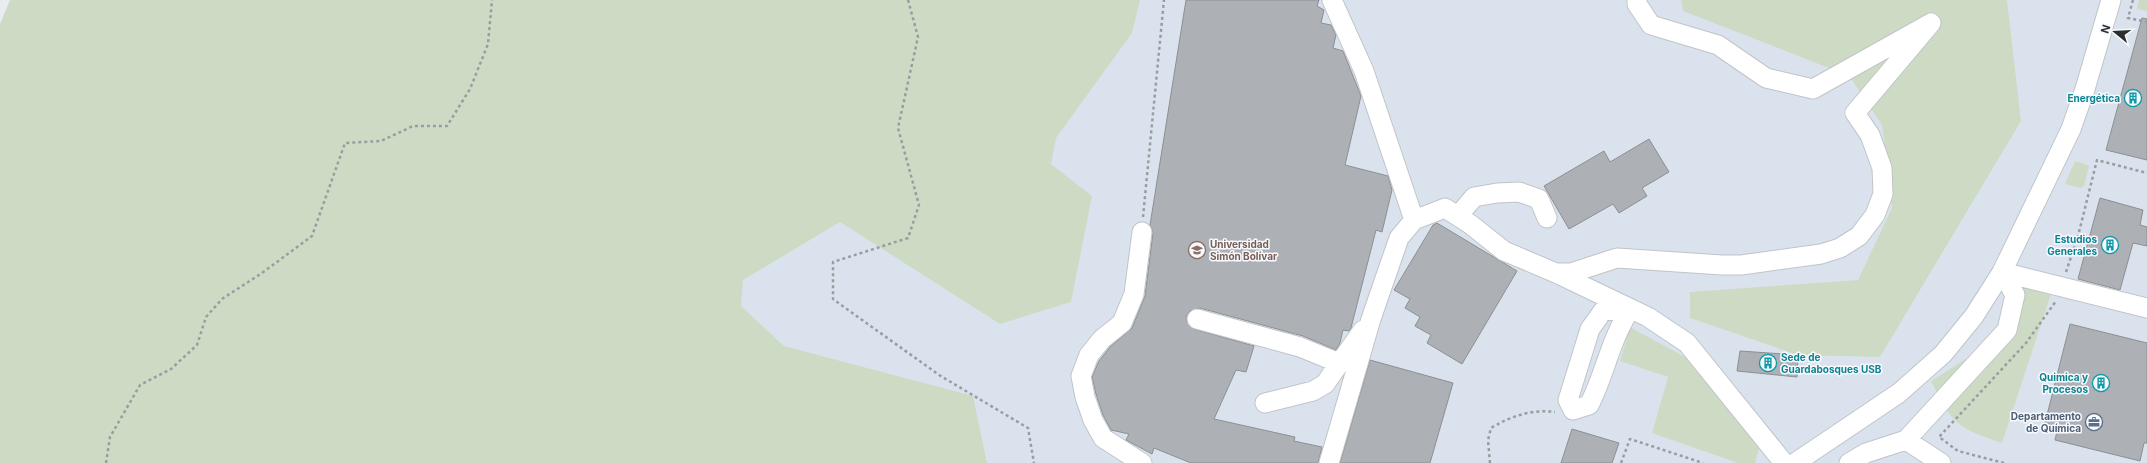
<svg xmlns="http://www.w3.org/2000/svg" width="2147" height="463" viewBox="0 0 2147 463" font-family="Inter,sans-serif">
	<rect width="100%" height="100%" fill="#e9edf1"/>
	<path fill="#dae3ed" d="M420,0H2147V463H67Z"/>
	<path fill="#cddbc5" d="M10,0H1140L1132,33L1056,138L1051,164L1092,196L1071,302L1000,324L840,222L743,280L741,306L784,346L973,396L987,463H0V24Z
		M1681,0H2007L2021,121L1880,357L1798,355L1690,318V292L1858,280L1892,208L1882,125L1852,80L1829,68L1683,11Z
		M2139,0H2147V11L2137,9Z
		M2075,161L2085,164L2089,166L2084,186L2081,188L2065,184Z
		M2020,285L2051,294L2002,443C1955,427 1953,424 1931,381L1983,348L2004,330Z
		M1630,327L1707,369L1703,376L1759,448L1755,463H1738L1652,433L1668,377L1620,361Z"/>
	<path fill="#adb0b4" stroke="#8c8f93" d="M1186,0H1319L1317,6L1324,10L1321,23L1331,25L1336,35L1333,48L1343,51L1361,96L1345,165L1388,176L1392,190L1382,232L1376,230L1351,328L1349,331L1343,330L1340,343L1336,350L1303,336L1200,308L1190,311L1186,316L1187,322L1194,329L1254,346L1246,372L1236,370L1214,419L1295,437L1294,441L1322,447L1318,463H1191L1154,448L1152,454L1126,440L1129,434L1111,430L1103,415L1096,394L1092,377L1099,361L1110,347L1132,328L1145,296L1153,233L1150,225Z
		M2142,18L2147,19V160L2106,150Z
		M1649,139L1669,172L1642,188L1647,196L1619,213L1613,204L1569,229L1544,186L1604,151L1610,162Z
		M2100,198L2143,210L2140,225L2147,227V246L2133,243L2120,290L2078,279Z
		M1437,223L1517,271L1462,364L1427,343L1431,335L1415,326L1420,317L1405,308L1410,299L1394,290L1433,225Z
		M2070,324L2147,343V443H2144L2140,461L2055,440L2058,427L2045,423Z
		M1740,351L1798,355L1797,377L1737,371Z
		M1370,360L1453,383L1430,463H1340Z
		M1572,429L1619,443L1612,463H1561Z"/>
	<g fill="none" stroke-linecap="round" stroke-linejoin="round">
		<g stroke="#c0c4c8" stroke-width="21">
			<path id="minor" d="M1332,0L1364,71L1414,220
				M1458,216L1474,197L1497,193L1519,192L1539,199L1547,218
				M1142,232L1134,294L1122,323L1102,339L1089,355L1081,376L1085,397L1093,420L1103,438L1142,463
				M2002,272L2147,308
				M1556,273H1571L1617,258L1722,265H1741L1821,254L1840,248L1859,236L1875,215L1883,194L1882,168L1870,135L1855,113L1931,23L1813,89L1766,78L1718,45L1651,25L1637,4V0
				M1618,309L1625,318C1609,345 1604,377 1589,405L1573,410L1568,400L1590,329L1603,311L1629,308
				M1197,319L1300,347L1339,363
				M1265,403L1313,391L1325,384L1363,330
				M1906,440L1941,463
				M1329,463L1371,319L1399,238L1414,220L1445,208L1470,224L1504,251L1556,273L1648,317L1687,343L1784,463
				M1795,463L1899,393L1943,354L1974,316L2002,272L2071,129L2085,89L2111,0
				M1849,463L1866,453L1906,440L2007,330L2015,295L2002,272"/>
		</g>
		<path stroke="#9a9da0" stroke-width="2.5" stroke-dasharray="3 3" stroke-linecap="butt" d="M908,0L918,37L898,128L919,205L908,238L833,262V299L939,375L1028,428L1034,463
			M2133,0L2128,18L2147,22
			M1143,217L1164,0
			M2066,272L2078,236L2097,160L2147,173
			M106,463L110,437L140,385L171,369L197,345L206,317L222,299L262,273L312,236L345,143L381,141L413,126H447L470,89L488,44L492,0
			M1490,463L1488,440L1491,428C1511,416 1532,409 1555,412
			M1621,463L1630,439L1703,463
			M2004,463L1958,451L1939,437L2026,343L2056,301"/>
		<use href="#minor" stroke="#fff" stroke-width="19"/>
	</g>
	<defs>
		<g id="building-ring" transform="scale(0.9)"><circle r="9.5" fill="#f6fafe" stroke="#0f9aa8" stroke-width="1.5"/><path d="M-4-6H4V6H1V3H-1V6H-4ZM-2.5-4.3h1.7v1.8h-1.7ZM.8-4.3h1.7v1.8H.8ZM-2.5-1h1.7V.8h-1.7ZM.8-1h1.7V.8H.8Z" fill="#0f9aa8"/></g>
		<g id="university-ring" transform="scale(0.9)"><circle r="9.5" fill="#f6fafe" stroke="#8d6e63" stroke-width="1.5"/><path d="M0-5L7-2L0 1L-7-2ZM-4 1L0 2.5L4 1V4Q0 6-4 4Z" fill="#8d6e63"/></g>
		<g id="office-ring" transform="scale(0.9)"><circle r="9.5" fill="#f6fafe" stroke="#5c6f8a" stroke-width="1.5"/><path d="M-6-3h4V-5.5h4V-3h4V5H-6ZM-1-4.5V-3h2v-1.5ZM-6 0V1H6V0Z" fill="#5c6f8a"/></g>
	</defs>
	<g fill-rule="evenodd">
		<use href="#building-ring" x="2133" y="98"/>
		<use href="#building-ring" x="2110" y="245"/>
		<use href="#university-ring" x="1197" y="250"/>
		<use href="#building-ring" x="1768" y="363"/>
		<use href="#building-ring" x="2101" y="383"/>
		<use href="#office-ring" x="2094" y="422"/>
	</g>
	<g text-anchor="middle" stroke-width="3" stroke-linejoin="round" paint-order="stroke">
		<g font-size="10" font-weight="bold" fill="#0d838f" stroke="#f6fafe" text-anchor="end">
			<text x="2120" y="102">Energética</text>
			<text x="2097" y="243">Estudios<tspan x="2097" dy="12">Generales</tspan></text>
			<text x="1781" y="361" text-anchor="start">Sede de<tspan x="1781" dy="12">Guardabosques USB</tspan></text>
			<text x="2088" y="381">Quimica y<tspan x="2088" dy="12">Procesos</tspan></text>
		</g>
		<g font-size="10" font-weight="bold" fill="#785e54" stroke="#f6fafe" text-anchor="start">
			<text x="1210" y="248">Universidad<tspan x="1210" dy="12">Simón Bolívar</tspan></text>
		</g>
		<g font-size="10" font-weight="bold" fill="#4e5e75" stroke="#f6fafe" text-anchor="end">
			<text x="2081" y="420">Departamento<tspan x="2081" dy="12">de Química</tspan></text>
		</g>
	</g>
	<g transform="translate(2115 32) rotate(288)" stroke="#f6fafe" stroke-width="3" paint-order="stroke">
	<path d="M0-3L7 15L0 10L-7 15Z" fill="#2c2d2e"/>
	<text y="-6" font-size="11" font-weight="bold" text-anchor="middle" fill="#2c2d2e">N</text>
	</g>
</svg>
